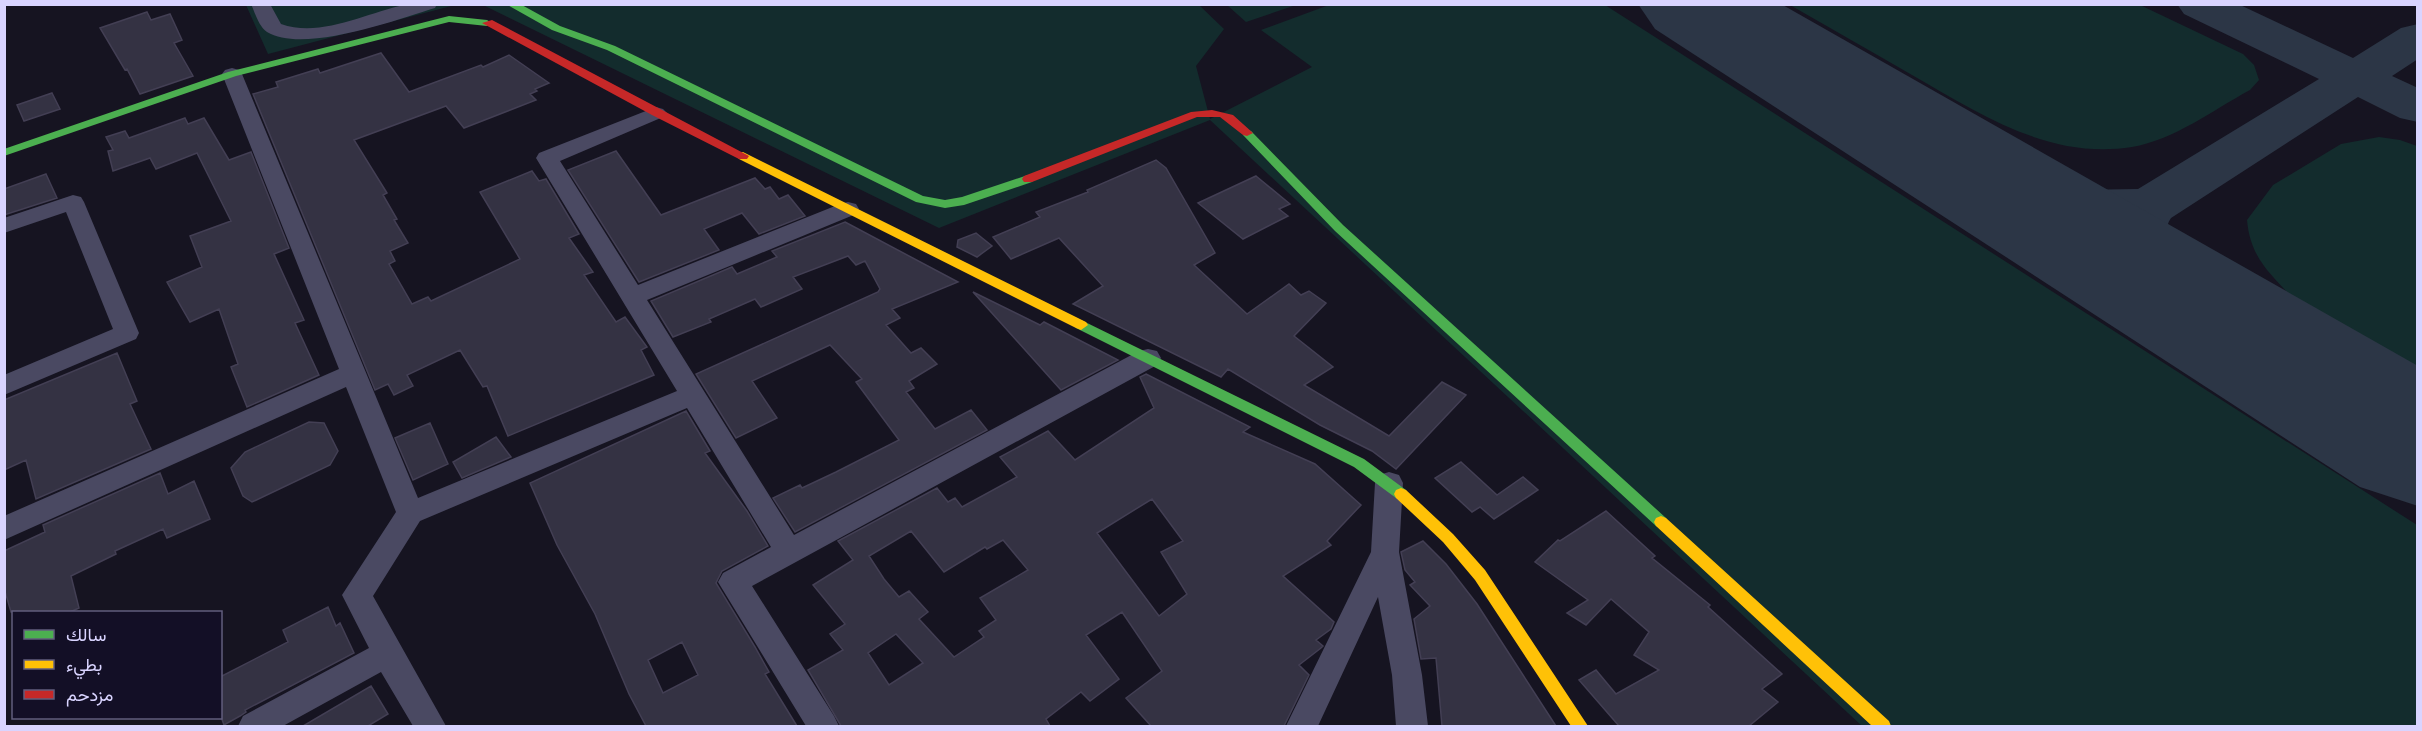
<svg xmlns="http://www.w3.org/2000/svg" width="2422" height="731" viewBox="0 0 2422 731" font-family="'PT Sans',Vazirmatn,sans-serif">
	<rect width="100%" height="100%" fill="#161421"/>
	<path fill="#132c2d" d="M246,5H455L268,54Z
		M483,5H1199L1224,29L1196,66L1210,119L1312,67L1261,30L1329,5H1605L2417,525V726H1862L1210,120L939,228Z
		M1227,5H1296L1246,22Z
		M1790,5H2140L2243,54L2254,65L2259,80L2250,90C2213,110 2174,140 2132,147C2049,160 1980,114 1912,75C1871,51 1830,28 1790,5Z
		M2379,137L2400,140L2417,146V368L2288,293C2266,270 2250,254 2247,220L2273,185L2341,144Z"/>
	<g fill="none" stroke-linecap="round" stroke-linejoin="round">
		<path fill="#2c3646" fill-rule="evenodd" d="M2177,4H2238L2353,58L2401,28L2418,24V59L2392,76L2418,88V122L2400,118L2358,97L2171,218C2155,241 2185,271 2197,291L2189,305L2168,311L2147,305L2110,241V227C2067,227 2026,216 1985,204L1977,192L1985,180L2004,175L2077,190L2138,189L2319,79L2184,14Z"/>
		<path fill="#2c3646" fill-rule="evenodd" d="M1638,4H1781L2418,366V506L2360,487L1655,29Z"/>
	</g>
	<path fill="#343243" stroke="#433f54" stroke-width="1.5" fill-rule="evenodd" d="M147,12L151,20L170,14L182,40L174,43L193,76L140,94L127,69L125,70L100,28Z
		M381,53L409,92L481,65L483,67L509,55L549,83L535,89L537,91L530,94L536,100L464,128L446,106L354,140L387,193L383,195L397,219L394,220L408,243L390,251L395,261L389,264L412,304L428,297L431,301L520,259L480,192L532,171L539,181L546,179L579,234L569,238L593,272L584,275L616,322L625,317L647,347L641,350L654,375L508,436L487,386L483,387L460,350L407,375L413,386L394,395L388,384L375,390L253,94L278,87L276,82L318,69L320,73Z
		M52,93L60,109L24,121L17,105Z
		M185,118L188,124L204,118L229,160L251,152L289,248L274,254L304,320L295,323L319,375L247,407L231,367L238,364L219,309L190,322L167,282L202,267L190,236L231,221L197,153L156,169L150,158L113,171L108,151L113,150L106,137L125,131L129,138Z
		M616,151L661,215L755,178L765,189L770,187L779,199L788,195L805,216L759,234L742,213L704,229L719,250L639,282L568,170Z
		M1156,160L1166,168L1215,253L1194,265L1247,314L1289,284L1301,295L1309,291L1326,303L1294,336L1333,367L1304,385L1389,436L1442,382L1466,395L1396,469L1372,451L1320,425L1228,369L1221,377L1073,304L1103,286L1059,238L1011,259L993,237L1040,217L1036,212L1088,192L1087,190Z
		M46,174L57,198L4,215V189Z
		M1256,176L1290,204L1279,209L1288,216L1243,239L1198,203Z
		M845,222L958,282L892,309L900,318L886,325L911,353L921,348L937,364L909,381L914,388L906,392L935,429L971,410L987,430L795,532L773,498L800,485L802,488L836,472L899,440L856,382L862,379L830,345L752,381L777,418L736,438L696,374L878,292L880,289L865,261L856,265L848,256L793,277L802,289L761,307L755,299L709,319L711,322L673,337L651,301L732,267L737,274L777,257L772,251Z
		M976,233L992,246L977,257L957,247L958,240Z
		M973,292L1040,325L1044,322L1118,360L1061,390Z
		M117,353L137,401L130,404L151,449L36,499L26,460L4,470V400Z
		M1146,374L1250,427L1243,432L1315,464L1361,505L1327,541L1331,545L1283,576L1334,622L1331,629L1316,640L1323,646L1321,648L1299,665L1309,675L1284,726H1151L1126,698L1162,671L1122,612L1086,635L1119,679L1090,701L1081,692L1046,719L1050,726H841L808,670L843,650L830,634L845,624L813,585L853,560L838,541L937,488L948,502L955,498L962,507L1017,477L1000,457L1048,431L1075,460L1154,408L1140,377ZM1152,499L1183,541L1161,552L1187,594L1159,616L1097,533ZM911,531L944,572L985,547L987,549L1003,540L1028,570L980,598L996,620L979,631L984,637L954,657L919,619L928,612L909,591L899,597L884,579L869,556ZM896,634L923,663L889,685L868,653Z
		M686,411L710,451L705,453L747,511L768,546L722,571L716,583L755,647L769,672L765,674L797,726H646L629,694L595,614L557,545L530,483ZM682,642L698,675L663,693L648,660Z
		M309,422L324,423L338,451L330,465L252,502L243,496L231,468L245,452Z
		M430,423L448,464L413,480L395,438Z
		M496,437L511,457L462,478L453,462Z
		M1461,462L1497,495L1523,477L1538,490L1494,519L1480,507L1472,512L1435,478Z
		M160,473L168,494L194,481L210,519L167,538L163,529L115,551L116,554L71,576L79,608L70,612H11L4,588V551L45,532L43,525Z
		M1606,511L1655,556L1652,558L1710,605L1708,607L1782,674L1762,689L1778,702L1749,726H1619L1579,680L1596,670L1616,694L1659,670L1634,655L1649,632L1611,599L1586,625L1567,613L1588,600L1535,562L1558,540L1560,541Z
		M1423,541L1446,564L1477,604L1556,726H1442L1436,658L1421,659L1414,619L1430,606L1410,585L1415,582L1405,570L1401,552Z
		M328,607L336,626L340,623L354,653L245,710L246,712L240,716L224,725L220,714V677L288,642L283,630Z
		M371,686L388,714L368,726H303Z"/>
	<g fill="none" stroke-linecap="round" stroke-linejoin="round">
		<path fill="#4a4962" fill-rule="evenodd" d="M251,4H270L281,24C321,38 366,13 404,5C415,3 427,4 437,4L435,8C396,20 303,54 267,32C259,27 255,13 251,4Z
			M232,68L239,70L242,74L418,498L677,391L536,158L539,153L656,107L663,109L667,113L663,117L560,161L638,285L840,204L848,202L856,204L859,209L856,214L647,300L794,535L1139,351L1148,349L1157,351L1161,358L1157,365L752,586L834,716L839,726H806L718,582L723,573L771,547L687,408L420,521L373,596L446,726H413L381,672L283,726H238L243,716L369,648L342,595L396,512L346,387L4,540V516L339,369L222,74L225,70Z
			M73,195L81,197L84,202L139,333L136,339L4,395V375L113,329L66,212L4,233V218Z
			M1389,472L1399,475L1403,483L1399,552L1422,675L1428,726H1396L1392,675L1378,597L1318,726H1286L1371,552L1375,483L1379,475Z"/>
		<path fill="#4caf50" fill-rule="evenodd" d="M506,4H520L560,26L615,46L923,196L945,200L962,197L1028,175L1034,179L1032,182L964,205L945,208L916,202L607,50L552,30Z
			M449,16L487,20L492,23L487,26L449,22L236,76L4,156V149L228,72Z
			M1247,130L1251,131L1343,225L1666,518L1668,522L1666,526L1661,528L1656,526L1335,231L1243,135V131Z
			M1081,320L1364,459L1406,490L1408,494L1406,498L1401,500L1396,498L1354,467L1076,328L1074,325L1076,322Z"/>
		<path fill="#ffc107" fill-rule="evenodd" d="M743,152L1086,322L1088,325L1081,330L1076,328L739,159L737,156L739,153Z
			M1401,488L1406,490L1453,534L1485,570L1588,726H1571L1475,580L1443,542L1396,498L1394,494L1396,490Z
			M1661,516L1666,518L1889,721L1891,726H1872L1656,526L1654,522L1656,518Z"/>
		<path fill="#c62828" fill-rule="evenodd" d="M492,20L749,156L747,159H739L652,115L482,23Z
			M1212,110L1233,115L1253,133L1247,136L1243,135L1220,117H1197L1032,182H1024L1022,179L1024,176L1191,112Z"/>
	</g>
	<rect width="2422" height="731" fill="none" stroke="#d9d4ff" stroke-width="12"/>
	<rect x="12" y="611" width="210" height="108" fill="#130f26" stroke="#625e7d" stroke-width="1.5"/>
	<rect x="24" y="630" width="30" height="9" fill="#4caf50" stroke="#625e7d" stroke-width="1.5"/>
	<text x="66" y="641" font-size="18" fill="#d9d4ff">سالك</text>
	<rect x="24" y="660" width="30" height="9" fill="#ffc107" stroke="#625e7d" stroke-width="1.5"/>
	<text x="66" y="671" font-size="18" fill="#d9d4ff">بطيء</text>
	<rect x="24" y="690" width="30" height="9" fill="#c62828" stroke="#625e7d" stroke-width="1.5"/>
	<text x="66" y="701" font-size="18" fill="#d9d4ff">مزدحم</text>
</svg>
